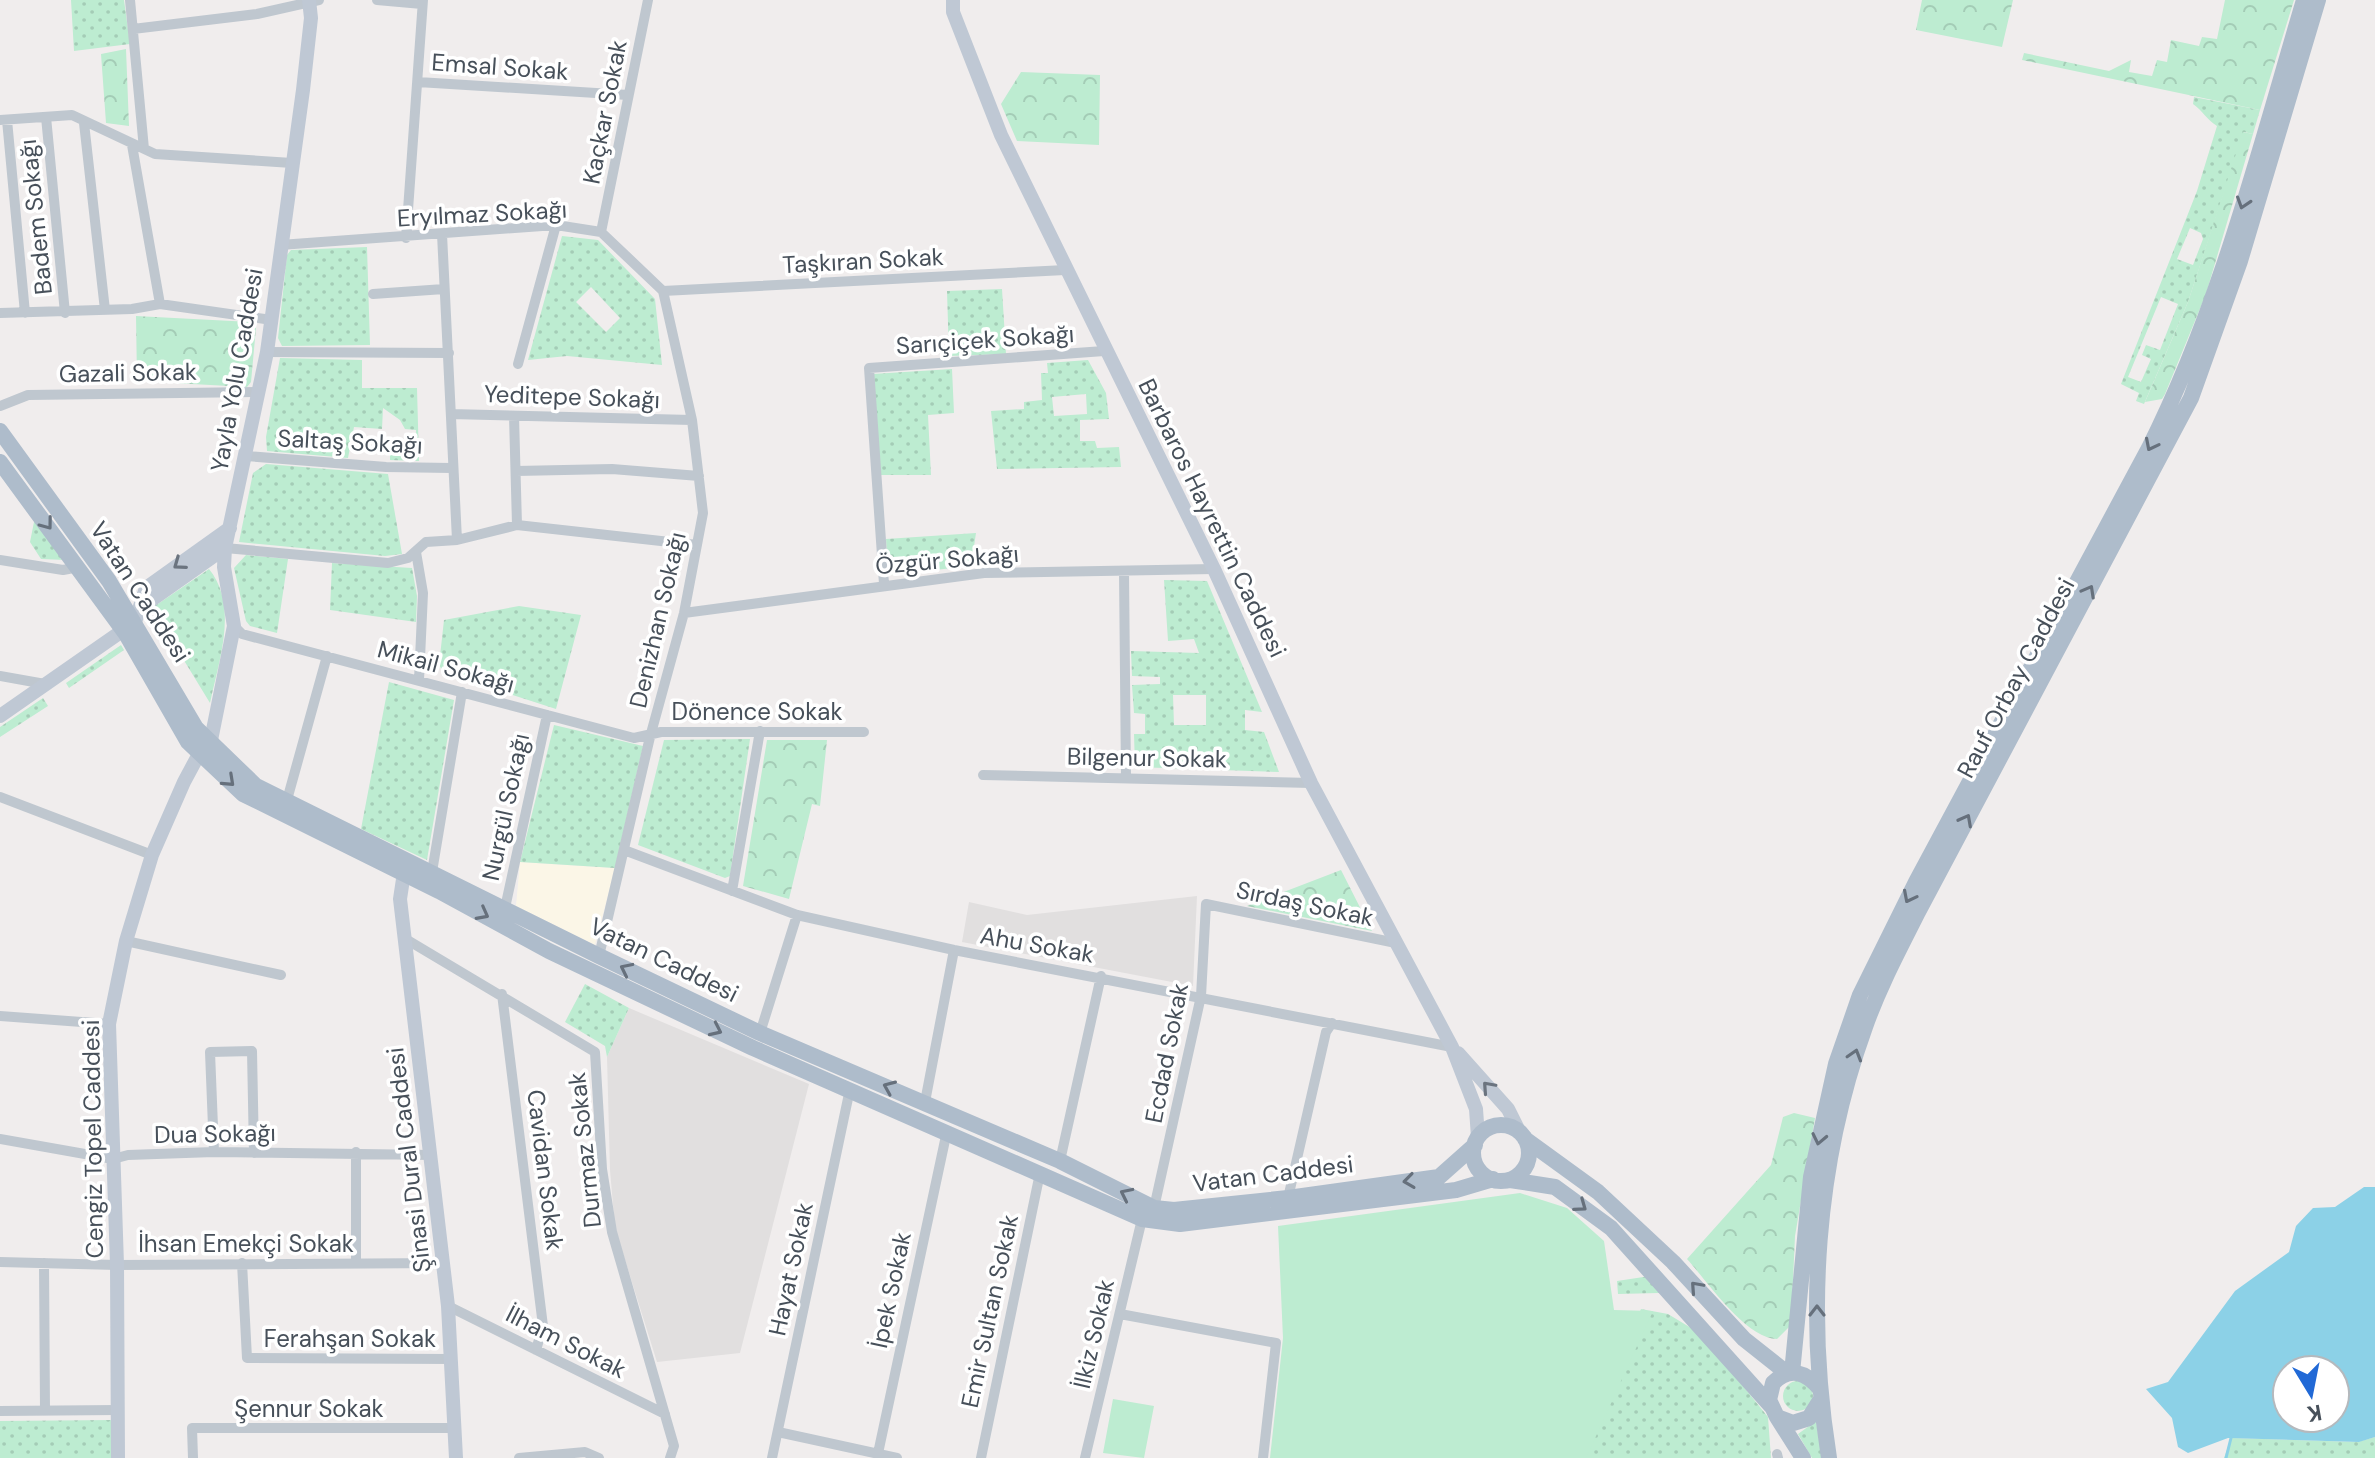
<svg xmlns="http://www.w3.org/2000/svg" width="2375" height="1458" viewBox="0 0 2375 1458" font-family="'DM Sans',sans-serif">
	<defs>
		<pattern id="grass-dots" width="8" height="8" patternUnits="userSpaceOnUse" patternTransform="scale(2)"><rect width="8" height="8" fill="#bdecd1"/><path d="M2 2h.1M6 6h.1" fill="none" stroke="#a4ccb6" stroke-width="1.8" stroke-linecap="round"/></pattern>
		<pattern id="forest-crowns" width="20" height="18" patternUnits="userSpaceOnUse" patternTransform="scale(2)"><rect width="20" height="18" fill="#bdecd1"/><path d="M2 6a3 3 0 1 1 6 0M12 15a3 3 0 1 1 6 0" fill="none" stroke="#a4ccb6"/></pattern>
	</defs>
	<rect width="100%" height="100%" fill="#f0eded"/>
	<path fill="#fbf6e7" d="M520,862L615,868L595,945L516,906Z"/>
	<path fill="#e1dfdf" d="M1197,896L1193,986L962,942L969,902L1027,915Z
		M629,1008L809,1084L740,1353L657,1362L615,1228L610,1170L607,1057Z"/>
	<path fill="url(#grass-dots)" fill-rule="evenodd" d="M71,0H124L130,44L74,51Z
		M2194,97L2260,110L2253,134L2244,132L2188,302L2144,404L2136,401L2139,393L2121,384L2197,191L2217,126C2207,120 2203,111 2193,104ZM2190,228L2201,233L2203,239L2193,265L2177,259ZM2161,297L2178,304L2160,350L2146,345L2142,355L2151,359L2141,382L2128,377Z
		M562,236L598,240L655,299L662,365L567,356L528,360ZM591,287L620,318L606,332L576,302Z
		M367,247L370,345L282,346L278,338L287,255L291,250Z
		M1002,289L1006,354L949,356L947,291Z
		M280,358L362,360V388H417L419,461L390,460V452L415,453L416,430L405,429L400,420L383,408L382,429L354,427L348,458L267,451L266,437Z
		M1088,360L1106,393L1109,419L1080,420V441H1095L1097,448L1119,447L1121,467L997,469L991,411L1024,409V402L1042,400L1041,373H1048L1047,363ZM1086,394L1087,414L1054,416L1052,397Z
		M952,369L954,413L928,415L931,475H880L873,374Z
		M266,464L388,474L402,554L385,556L239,542L253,473Z
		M35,517L66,560L41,559L30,542Z
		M976,533L971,566L890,575L888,572L886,539Z
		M246,555L288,559L277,633L250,626L246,621L234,568Z
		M332,563L412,568L417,596L416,622L330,610Z
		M209,569C239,606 219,660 210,703L152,608Z
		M1164,580L1207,581L1262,712L1245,710V730L1264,732L1279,772L1135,767L1134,734H1145V714L1134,713L1132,685L1160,684V677L1132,676L1131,651L1199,653L1194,639L1168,641ZM1173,695H1206V725H1174Z
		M519,606L581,615L556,709L444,673L439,665L444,620Z
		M121,645L124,650L69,688L66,683Z
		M389,682L454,700L427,860L361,829Z
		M43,698L48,706L0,737V727Z
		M554,725L643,746L615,868L520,862Z
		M750,739L730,876L725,878L638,845L664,740Z
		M585,984L629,1008L607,1057L605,1046L565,1022Z
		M1650,1276L1659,1293L1618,1294L1617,1281Z
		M1641,1309L1668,1314L1701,1334L1768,1417L1771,1458H1573Z
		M1783 1396a15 15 0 1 1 30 0a15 15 0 1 1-30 0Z
		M113,1420V1458H0V1421Z
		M1816,1421L1822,1458H1812L1798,1434Z
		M2375,1437V1458H2224L2231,1438L2358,1442Z"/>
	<path fill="url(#forest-crowns)" d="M1922,0H2013L2002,47L1916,30Z
		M2225,0H2294L2260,110L2022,60L2024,53L2109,71L2131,60L2129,72L2152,76L2157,60L2167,62L2171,40L2199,46L2202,37L2217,39Z
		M126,49L129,126L106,123L101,54Z
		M1021,72L1100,75L1099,145L1017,141L1001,104Z
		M2243,132L2253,134L2206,294L2165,394L2162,399L2145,402L2188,302Z
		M136,316L251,322L256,328L251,382L247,387L137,381Z
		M767,740H827L820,806L812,804L789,899L743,886Z
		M1341,870L1372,931L1247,906Z
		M1794,1113L1815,1118L1795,1236L1791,1325L1777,1339C1746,1339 1707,1281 1687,1259L1771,1165L1783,1117Z"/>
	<path fill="#bdecd1" d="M1520,1193L1567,1208L1604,1241L1614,1310L1653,1311L1586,1458H1270L1283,1338L1278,1226Z
		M1113,1399L1154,1406L1144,1458L1103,1453Z"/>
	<path fill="#8cd1e7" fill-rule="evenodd" d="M2364,1187H2375V1437L2359,1442L2228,1438L2188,1453L2178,1447L2172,1418L2146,1389L2168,1382L2235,1291L2289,1252L2296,1226L2313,1208L2335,1207ZM2287,1370H2335V1418H2287Z"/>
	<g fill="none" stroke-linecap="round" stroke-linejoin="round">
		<path stroke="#8cd1e7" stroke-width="3" d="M2226,1458L2231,1438"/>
		<path stroke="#bfc7cf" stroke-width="10" d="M130,0L144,149
			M377,0L422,4
			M133,29L257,14L319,0
			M418,82L628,95
			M46,117L65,313
			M0,120L72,115L155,154L292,163
			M7,120L25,313
			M84,123L105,310
			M132,145L160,304
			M601,232L648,0
			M442,234L457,540
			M406,238L423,0
			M280,245L556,225L601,232L663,291
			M663,291L1065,270
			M373,294L444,289
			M0,313L132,309L160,304L272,320
			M267,352L449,353
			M518,364L556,225
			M0,406L28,395L259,392
			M451,414L692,420
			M514,416L517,525
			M246,456L386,467L451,468
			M516,471L612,469L699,476
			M225,548L388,563L408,558L426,542L457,540L517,525L697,545
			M416,552L423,593L419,680
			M0,560L63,570L79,567
			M1124,572L1126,778
			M884,584L869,368L1104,351
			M684,613L984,573L1214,569
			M234,626L242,634L634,738L661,732H864
			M0,676L45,684
			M983,775L1311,783
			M0,797L152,855
			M287,800L327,656
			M624,850L797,915L954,950L1452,1047
			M432,872L462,692
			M732,891L760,731
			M505,908L547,715
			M404,938L595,1052L602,1169L612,1232L674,1446L670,1458
			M126,941L281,975
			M599,956L650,737L684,613L703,513L692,420L663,291
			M502,994L543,1326L536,1350
			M0,1016L109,1024
			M760,1033L797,915
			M925,1102L954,950
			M0,1139L113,1159L128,1155L214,1152L432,1155
			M214,1152L210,1052L252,1051L254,1153
			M1060,1161L1101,976
			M1288,1198L1326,1032L1332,1023
			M1154,1208L1201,996L1206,904L1396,943
			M0,1262L117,1265L443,1263
			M44,1263L45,1410
			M242,1263L247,1358L451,1359
			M356,1264V1152
			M448,1306L665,1414
			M1120,1314L1276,1343L1263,1458
			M0,1411L118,1410
			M778,1432L897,1458
			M1777,1454L1778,1458
			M193,1458L192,1428H455
			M519,1458L585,1452L599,1458
			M772,1458L850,1089
			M877,1458L947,1131
			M981,1458L1040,1173
			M1085,1458L1142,1219"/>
		<path stroke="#bfc8d4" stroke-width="14" d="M953,0V12L1001,135L1214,569L1311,783L1452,1047L1476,1109L1478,1137
			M140,608L225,548
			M0,716L135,622L146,588L230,528
			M405,866L400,899L448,1306L456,1458
			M1458,1053L1508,1109L1519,1131
			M118,1458L117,1265L109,1024L126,941L152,855L184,782L199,754L210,745L234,626L224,567L225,548L267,352L303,90L311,18L309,0"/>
		<path stroke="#aebccb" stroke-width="16" d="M0,431L109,581L196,728L256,786L599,956L760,1033L1060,1161L1154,1208L1174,1210L1288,1198L1439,1177L1475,1145
			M0,462L126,634L188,742L243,794L439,891L549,951L753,1048L1142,1219L1180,1224L1456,1190L1493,1179
			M1473 1153a28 28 0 1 1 56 0a28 28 0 1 1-56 0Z
			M1525,1139L1598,1192L1673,1262L1744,1339L1787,1373
			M1510,1180L1555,1187L1611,1228L1771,1406
			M1792,1373L1811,1177L1836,1064L1860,995L1916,882L2149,448C2220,307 2259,151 2304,0
			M1820,1389C1806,1372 1790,1366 1773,1383L1769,1400L1777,1417L1793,1423L1809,1418L1821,1399
			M1777,1417L1803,1458
			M1829,1458C1806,1314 1815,1165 1865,1027C1879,987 1899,950 1918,912L2191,398L2240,261L2318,0"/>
	</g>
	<defs><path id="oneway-chevron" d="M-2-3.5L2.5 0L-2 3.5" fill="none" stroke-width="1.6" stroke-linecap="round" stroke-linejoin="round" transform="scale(2)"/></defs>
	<g stroke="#66707c">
		<use href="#oneway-chevron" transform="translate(2243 203) rotate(108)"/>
		<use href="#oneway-chevron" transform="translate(2151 445) rotate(117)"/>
		<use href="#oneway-chevron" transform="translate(47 524) rotate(53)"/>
		<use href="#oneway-chevron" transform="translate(2089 591) rotate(-61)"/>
		<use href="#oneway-chevron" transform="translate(229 781) rotate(43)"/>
		<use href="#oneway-chevron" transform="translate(1966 820) rotate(-62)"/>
		<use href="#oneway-chevron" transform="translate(1909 897) rotate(117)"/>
		<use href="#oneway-chevron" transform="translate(483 914) rotate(28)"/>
		<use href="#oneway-chevron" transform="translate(626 969) rotate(-154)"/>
		<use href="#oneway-chevron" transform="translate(716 1030) rotate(25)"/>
		<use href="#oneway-chevron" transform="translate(1855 1055) rotate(-73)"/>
		<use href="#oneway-chevron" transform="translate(889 1087) rotate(-157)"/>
		<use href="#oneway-chevron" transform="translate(1819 1139) rotate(102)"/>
		<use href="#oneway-chevron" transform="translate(1409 1181) rotate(172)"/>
		<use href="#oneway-chevron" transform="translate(1126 1194) rotate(-154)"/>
		<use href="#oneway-chevron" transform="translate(1581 1206) rotate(36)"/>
		<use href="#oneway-chevron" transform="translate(1696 1287) rotate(-132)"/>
		<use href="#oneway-chevron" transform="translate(1817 1311) rotate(-90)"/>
	</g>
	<g stroke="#6b747f">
		<use href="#oneway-chevron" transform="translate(179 564) rotate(144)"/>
		<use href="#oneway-chevron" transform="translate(1488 1087) rotate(-132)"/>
	</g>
	<g text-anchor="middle" stroke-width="7" stroke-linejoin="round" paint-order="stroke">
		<g font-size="24" fill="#47505a" stroke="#fff">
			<text transform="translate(500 67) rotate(4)" y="8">Emsal Sokak</text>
			<text transform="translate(605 112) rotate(-79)" y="8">Kaçkar Sokak</text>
			<text transform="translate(482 214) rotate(-3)" y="8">Eryılmaz Sokağı</text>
			<text transform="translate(36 217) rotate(-96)" y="8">Badem Sokağı</text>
			<text transform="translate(863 261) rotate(-3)" y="8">Taşkıran Sokak</text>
			<text transform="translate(985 340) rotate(-4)" y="8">Sarıçiçek Sokağı</text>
			<text transform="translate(237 370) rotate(-80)" y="8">Yayla Yolu Caddesi</text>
			<text transform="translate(128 373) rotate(-1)" y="8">Gazali Sokak</text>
			<text transform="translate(572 397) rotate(2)" y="8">Yeditepe Sokağı</text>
			<text transform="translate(350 442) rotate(3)" y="8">Saltaş Sokağı</text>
			<text transform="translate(1212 518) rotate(64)" y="8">Barbaros Hayrettin Caddesi</text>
			<text transform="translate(947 560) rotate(-5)" y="8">Özgür Sokağı</text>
			<text transform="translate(140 592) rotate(57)" y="8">Vatan Caddesi</text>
			<text transform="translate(658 620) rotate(-77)" y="8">Denizhan Sokağı</text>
			<text transform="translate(446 667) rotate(15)" y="8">Mikail Sokağı</text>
			<text transform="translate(2016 678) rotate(-62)" y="8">Rauf Orbay Caddesi</text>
			<text x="757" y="720">Dönence Sokak</text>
			<text transform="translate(1147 758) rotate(1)" y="8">Bilgenur Sokak</text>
			<text transform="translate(506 807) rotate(-78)" y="8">Nurgül Sokağı</text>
			<text transform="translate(1305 904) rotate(12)" y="8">Sırdaş Sokak</text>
			<text transform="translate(1037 945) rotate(10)" y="8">Ahu Sokak</text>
			<text transform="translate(664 960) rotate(26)" y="8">Vatan Caddesi</text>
			<text transform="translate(1167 1053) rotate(-79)" y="8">Ecdad Sokak</text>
			<text transform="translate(215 1134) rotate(-1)" y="8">Dua Sokağı</text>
			<text transform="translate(93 1139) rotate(-91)" y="8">Cengiz Topel Caddesi</text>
			<text transform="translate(585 1150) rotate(-96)" y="8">Durmaz Sokak</text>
			<text transform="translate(409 1160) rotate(-97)" y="8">Şinasi Dural Caddesi</text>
			<text transform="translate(545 1170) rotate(83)" y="8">Cavidan Sokak</text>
			<text transform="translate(1273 1174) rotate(-7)" y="8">Vatan Caddesi</text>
			<text x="246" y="1252">İhsan Emekçi Sokak</text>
			<text transform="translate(791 1269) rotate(-78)" y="8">Hayat Sokak</text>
			<text transform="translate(891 1290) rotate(-78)" y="8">İpek Sokak</text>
			<text transform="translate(990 1311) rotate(-78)" y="8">Emir Sultan Sokak</text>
			<text transform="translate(1094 1334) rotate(-77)" y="8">İlkiz Sokak</text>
			<text x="350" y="1347">Ferahşan Sokak</text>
			<text transform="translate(566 1342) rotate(27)" y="8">İlham Sokak</text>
			<text x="309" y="1417">Şennur Sokak</text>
		</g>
	</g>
	<g transform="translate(2311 1394) rotate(170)"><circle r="38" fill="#ffffff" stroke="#b5b9bd" stroke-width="2"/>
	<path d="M0-6L14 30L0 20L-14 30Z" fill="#2169d6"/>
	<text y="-12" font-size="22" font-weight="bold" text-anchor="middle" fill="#47505a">K</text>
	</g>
</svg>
